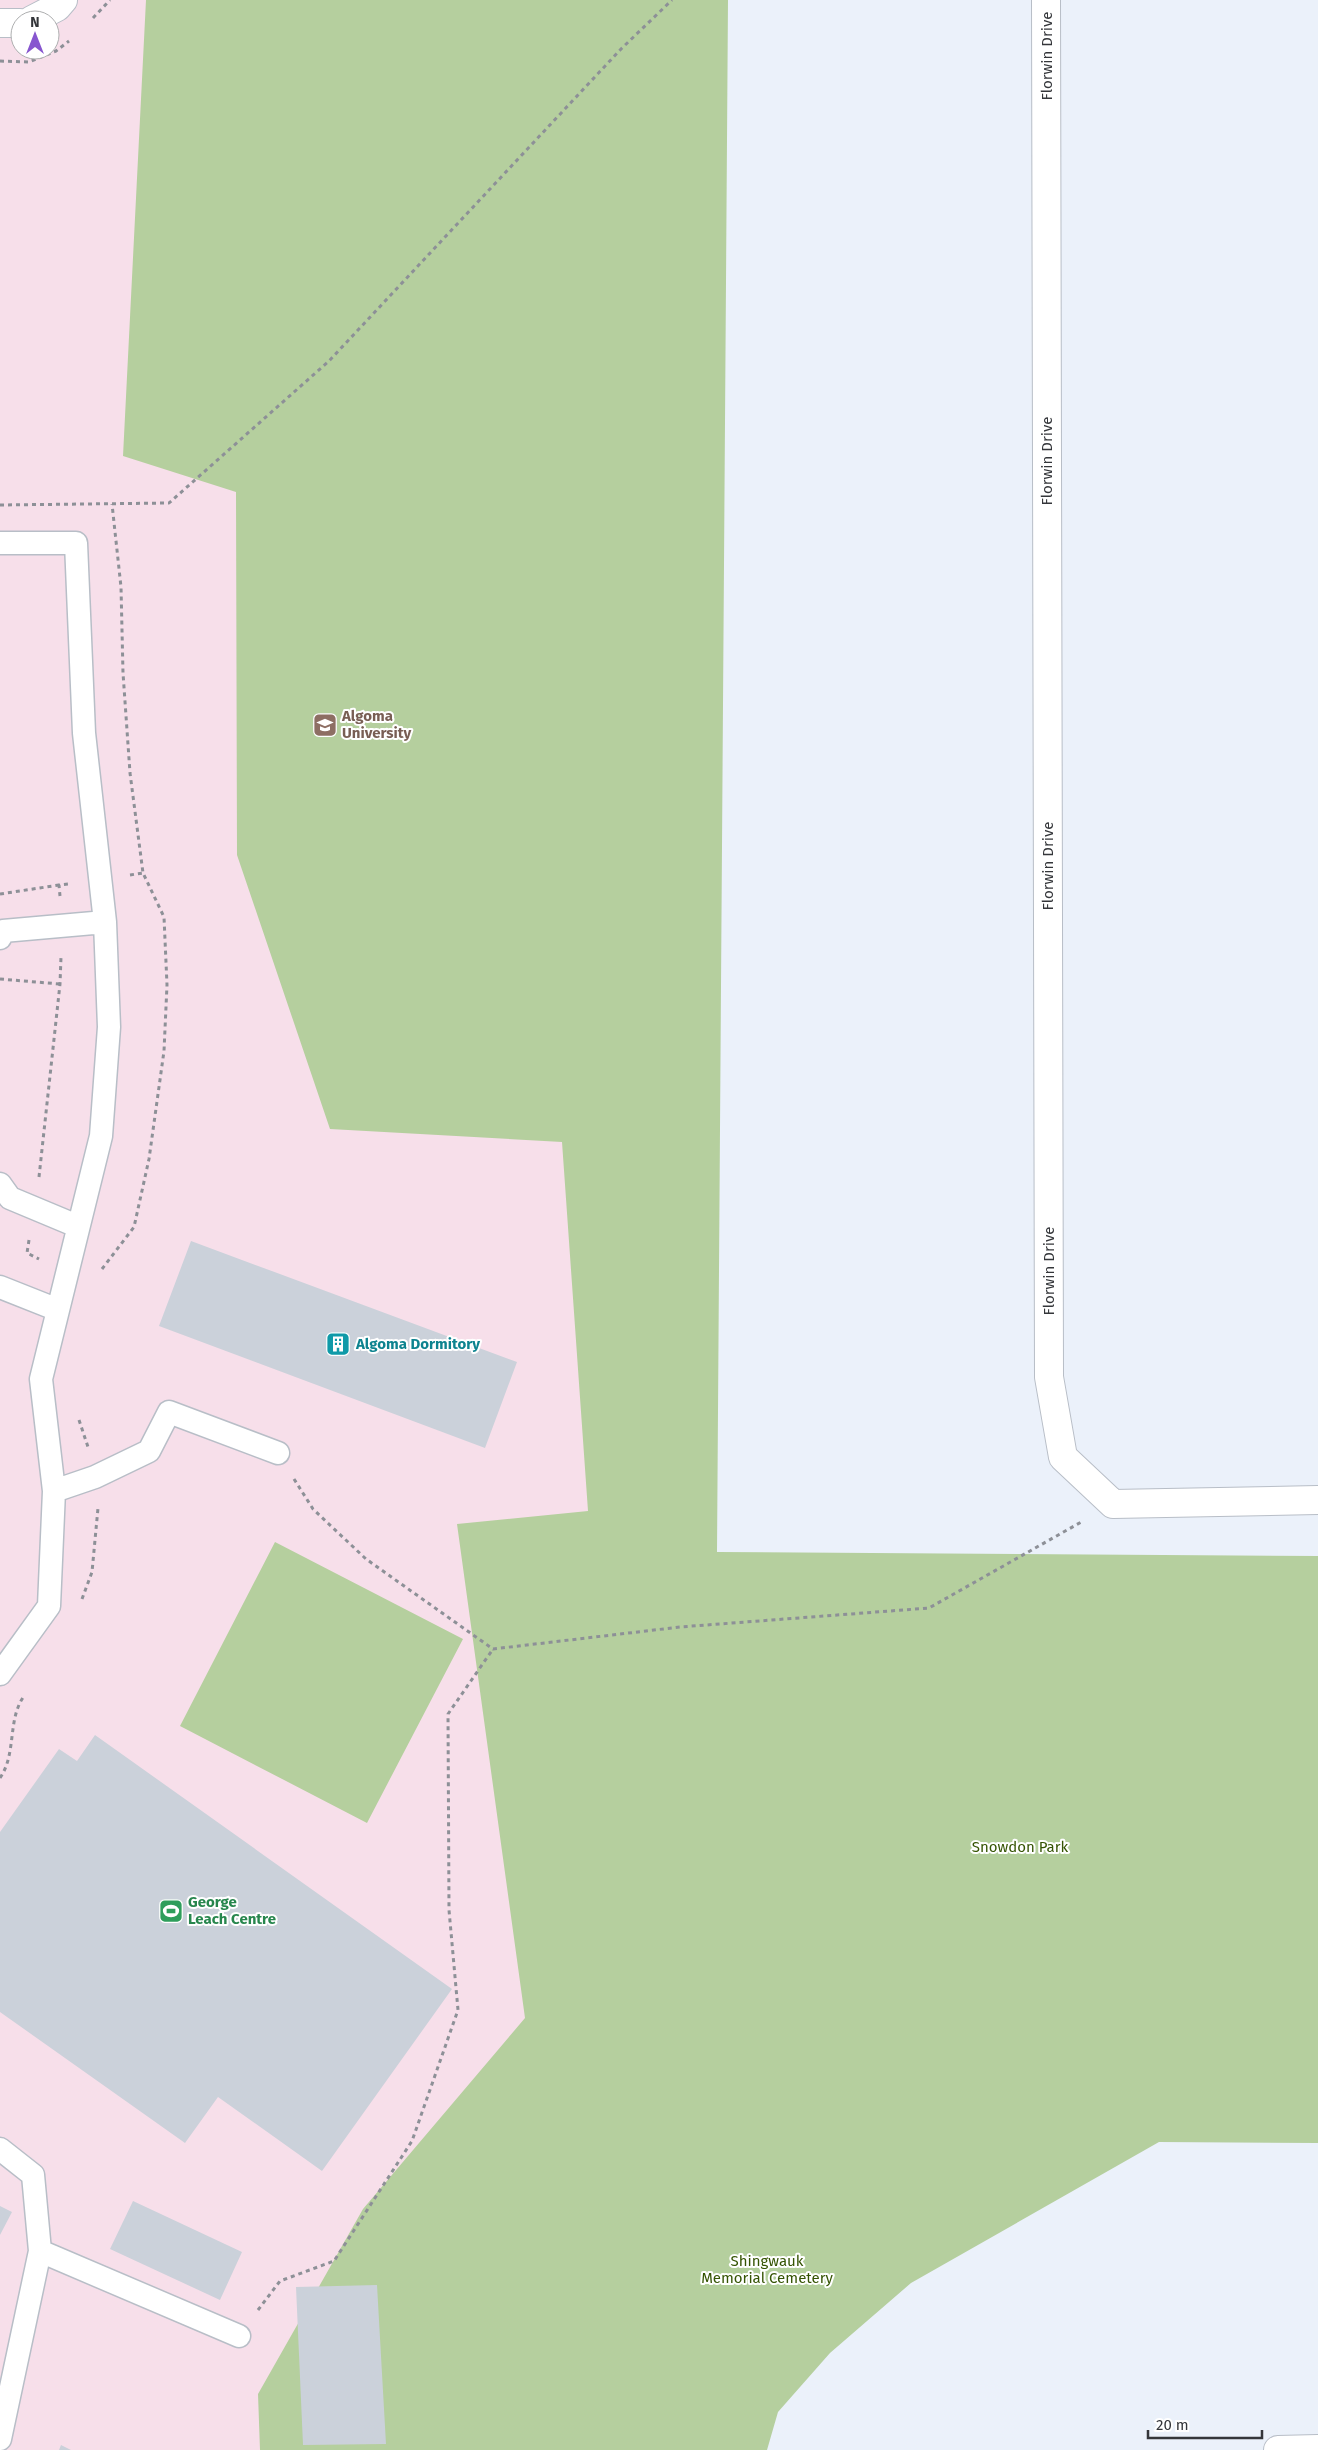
<svg xmlns="http://www.w3.org/2000/svg" width="1318" height="2450" viewBox="0 0 1318 2450" font-family="'Fira Sans',sans-serif">
	<rect width="100%" height="100%" fill="#ebf1fa"/>
	<path fill="#f7dfea" fill-rule="evenodd" d="M0,0H655L663,2450H0ZM20,20H50V50H20Z"/>
	<path fill="#b5cf9e" d="M146,0H728L717,1552L1318,1556V2143L1159,2142L911,2283L830,2353L778,2412L767,2450H260L258,2394L363,2209L525,2018L457,1524L588,1511L562,1142L330,1129L237,855L236,492L123,456Z
		M275,1542L463,1639L367,1823L180,1726Z"/>
	<path fill="#cbd1da" d="M191,1241L517,1362L485,1448L159,1326Z
		M95,1735L452,1989L322,2171L218,2097L185,2143L0,2012V1832L59,1749L77,1761Z
		M133,2201L242,2252L220,2300L110,2249Z
		M0,2206L12,2212L0,2235Z
		M377,2285L386,2444L303,2445L296,2287Z
		M61,2445L71,2450H59Z"/>
	<g fill="none" stroke-linecap="round" stroke-linejoin="round">
		<g stroke="#b8bec7" stroke-width="25">
			<path id="lane" d="M0,543H76L84,733L105,922L109,1027L101,1136L41,1379L54,1491L49,1606L0,1674
				M0,938L3,931L105,922
				M0,1184L10,1198L77,1226
				M0,1287L58,1310
				M54,1491L95,1477L149,1451L169,1412L278,1453
				M0,2149L33,2175L40,2251L239,2336
				M0,2439L40,2251"/>
		</g>
		<g stroke="#b8bec7" stroke-width="30">
			<path id="street" d="M1046,0L1049,1377L1063,1457L1113,1504L1318,1500
				M32,20L57,7L63,0
				M0,23H20
				M1278,2450L1318,2449"/>
		</g>
		<path stroke="#8d9097" stroke-width="3" stroke-dasharray="4 4" stroke-linecap="butt" d="M93,18L110,0
			M0,61L29,62L56,51L69,41
			M0,505L169,503L329,361L621,49L672,0
			M130,875L143,873
			M0,894L59,885
			M60,896L59,885L69,884
			M0,979L60,984
			M39,1177L60,984L61,957
			M29,1240L27,1253L39,1259
			M102,1269L134,1227L149,1159L164,1051L167,985L164,917L143,873L130,773L123,673L121,587L112,504
			M79,1420L88,1447
			M294,1479L313,1509L366,1559L493,1649L680,1627L929,1608L1083,1521
			M82,1599L92,1572L98,1508
			M0,1778C17,1753 7,1720 24,1696
			M258,2310L280,2281L334,2261L412,2141L458,2010L449,1910L448,1714L493,1649"/>
		<use href="#lane" stroke="#fff" stroke-width="22"/>
		<use href="#street" stroke="#fff" stroke-width="28"/>
	</g>
	<defs>
		<g id="university-square" transform="scale(1.25)"><rect x="-9" y="-9" width="18" height="18" rx="4" fill="#8d6e63" stroke="#fff"/><path d="M0-5L7-2L0 1L-7-2ZM-4 1L0 2.5L4 1V4Q0 6-4 4Z" fill="#fff"/></g>
		<g id="building-square" transform="scale(1.25)"><rect x="-9" y="-9" width="18" height="18" rx="4" fill="#0f9aa8" stroke="#fff"/><path d="M-4-6H4V6H1V3H-1V6H-4ZM-2.5-4.3h1.7v1.8h-1.7ZM.8-4.3h1.7v1.8H.8ZM-2.5-1h1.7V.8h-1.7ZM.8-1h1.7V.8H.8Z" fill="#fff"/></g>
		<g id="stadium-square" transform="scale(1.25)"><rect x="-9" y="-9" width="18" height="18" rx="4" fill="#2e9e5b" stroke="#fff"/><path d="M0-5a6.5 5 0 1 0 0 10a6.5 5 0 1 0 0-10ZM-3.5-1.8h7v3.6h-7Z" fill="#fff"/></g>
	</defs>
	<g fill-rule="evenodd">
		<use href="#university-square" x="325" y="725"/>
		<use href="#building-square" x="338" y="1344"/>
		<use href="#stadium-square" x="171" y="1911"/>
	</g>
	<g text-anchor="middle" stroke-width="4" stroke-linejoin="round" paint-order="stroke">
		<g font-size="15" fill="#34363a" stroke="#fff">
			<text transform="translate(1047 56) rotate(-90)" y="5">Florwin Drive</text>
			<text transform="translate(1047 461) rotate(-90)" y="5">Florwin Drive</text>
			<text transform="translate(1048 866) rotate(-90)" y="5">Florwin Drive</text>
			<text transform="translate(1049 1271) rotate(-90)" y="5">Florwin Drive</text>
		</g>
		<g font-size="15" font-weight="bold" fill="#785e54" stroke="#fff" text-anchor="start">
			<text x="342" y="721">Algoma<tspan x="342" dy="17">University</tspan></text>
		</g>
		<g font-size="15" font-weight="bold" fill="#0d838f" stroke="#fff" text-anchor="start">
			<text x="356" y="1349">Algoma Dormitory</text>
		</g>
		<g font-size="15" fill="#355403" stroke="#fff">
			<text x="1020" y="1852">Snowdon Park</text>
			<text x="767" y="2266">Shingwauk<tspan x="767" dy="17">Memorial Cemetery</tspan></text>
		</g>
		<g font-size="15" font-weight="bold" fill="#27864d" stroke="#fff" text-anchor="start">
			<text x="188" y="1907">George<tspan x="188" dy="17">Leach Centre</tspan></text>
		</g>
	</g>
	<g transform="translate(35 35)"><circle r="24" fill="#ffffff" stroke="#aeafb0"/>
	<path d="M0-4L9 19L0 12L-9 19Z" fill="#8756cf"/>
	<text y="-8" font-size="14" font-weight="bold" text-anchor="middle" fill="#34363a">N</text>
	</g>
	<path d="M1148 2430v8h114v-8" fill="none" stroke="#34363a" stroke-width="2.5"/>
	<text x="1156" y="2430" font-size="15" fill="#34363a" stroke="#ffffff" stroke-width="4" paint-order="stroke">20 m</text>
</svg>
